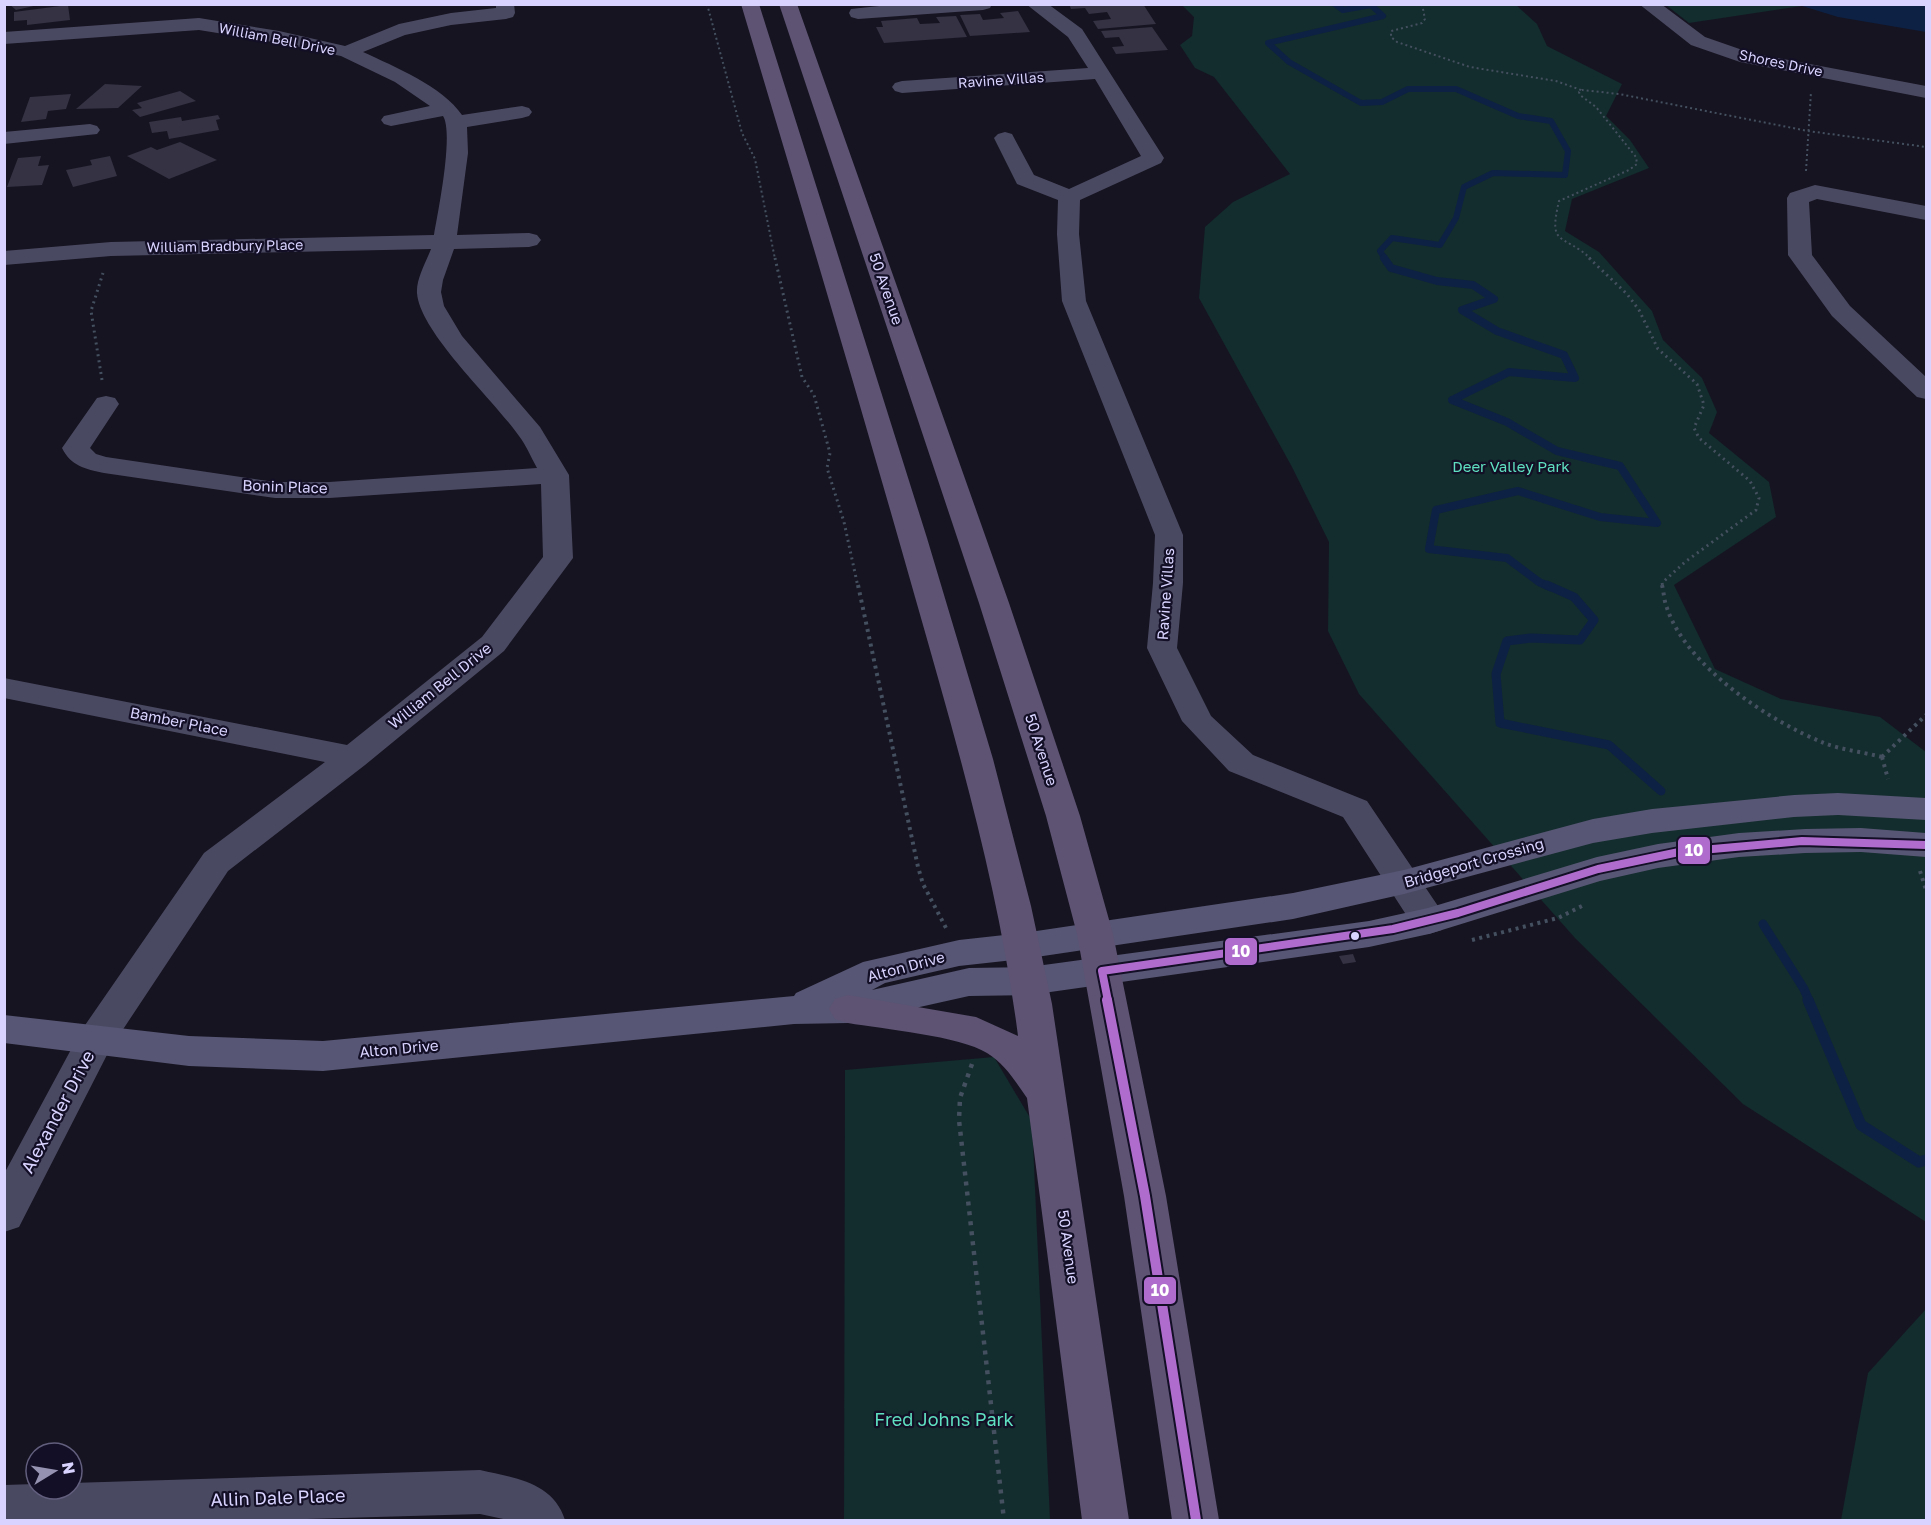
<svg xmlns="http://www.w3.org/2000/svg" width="1931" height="1525" viewBox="0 0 1931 1525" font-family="'Golos Text',sans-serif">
	<rect width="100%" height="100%" fill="#161421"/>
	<path fill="#132c2d" d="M1799,4L1802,6L1689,23L1666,5Z
		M1182,5H1516L1537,24L1547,46L1622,84L1606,116L1630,140L1649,168L1572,199L1565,231L1599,252L1652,311L1663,340L1702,378L1717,412L1709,433L1769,482L1776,517L1674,585L1715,669L1781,699L1880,717L1926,752V1222L1743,1104L1575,938L1359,694L1328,631L1329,542L1292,467L1199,298L1205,227L1233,202L1290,174L1214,77L1195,68L1180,45L1192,36L1194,17Z
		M994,1057L1032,1121L1050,1520H844L845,1070Z
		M1926,1309V1520H1841L1868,1373Z"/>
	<path fill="#0d2144" d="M1799,5H1926V32L1838,17Z"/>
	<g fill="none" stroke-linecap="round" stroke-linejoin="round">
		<path stroke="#0d2144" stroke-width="6" d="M1335,4L1343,10L1371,5L1383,16L1268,43L1289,62L1361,103L1382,102L1408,89H1456L1518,116L1551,121L1568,151L1565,175L1493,173L1464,187L1456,218L1440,245L1392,238L1380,251L1385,259"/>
		<path stroke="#0d2144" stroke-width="8" d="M1384,258L1391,268L1437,281L1473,285L1494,299L1462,310L1497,331L1564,355L1575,378L1509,372L1452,400L1507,422L1557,451L1620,466L1657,523L1600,517L1518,491L1436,510L1429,549L1507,558L1539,582L1550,587"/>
		<path stroke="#0d2144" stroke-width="9" d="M1547,585L1574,597L1594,620L1580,640L1531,638L1507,641L1496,674L1500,723L1609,745L1661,791
			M1763,924L1804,989L1809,1001"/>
		<path stroke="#0d2144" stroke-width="11" d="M1808,1000L1861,1125L1919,1162L1926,1160"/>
	</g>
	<path fill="#343243" d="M9,4H38V5L16,10Z
		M1069,4H1143L1156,24L1098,29L1093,21L1111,19L1107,12L1089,14L1085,8L1071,9Z
		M68,5L70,20L27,25V20L14,21V12Z
		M1018,11L1030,32L970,36L960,15L980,14L983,20L1004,18L1000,13Z
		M956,16L967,37L884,43L876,27H883L881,21L917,18L920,24L940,23L936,17Z
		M1152,27L1168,50L1116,54L1112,47L1124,46L1119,37L1105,38L1101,31Z
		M105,84L142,86L118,108L76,109Z
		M180,91L196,101L140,117L132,110L142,108L137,103Z
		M71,94L66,109L48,111L46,119L21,122L30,97Z
		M218,115L220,119L216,120L219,130L169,139L167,131L152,133L149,122L181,117L182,121Z
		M180,142L217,160L169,179L127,156L151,147L157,150Z
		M41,156L38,166L49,165L42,185L7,187L18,158Z
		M110,156L117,176L73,187L66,170L92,165L90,160Z
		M1353,954L1356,962L1343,964L1339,956Z"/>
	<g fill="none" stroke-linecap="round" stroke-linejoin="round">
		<path stroke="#44505f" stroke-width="2" stroke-dasharray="2 3" stroke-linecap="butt" d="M707,4L742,133L755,159L775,259
			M1422,4L1425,19L1422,23L1391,31V37L1397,42L1470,67L1556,81L1581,90
			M1806,171L1811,92
			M1591,259C1562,232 1548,248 1559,201L1629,170L1637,164L1636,157L1596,107L1580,95L1579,92L1582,90L1619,94L1808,131L1926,147"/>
		<path stroke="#44505f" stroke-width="3" stroke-dasharray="2 4" stroke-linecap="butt" d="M775,258L802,377L814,395L830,453L827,468L844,522L858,587
			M1589,258L1627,294L1639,310L1658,349L1697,384L1704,405L1694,428L1699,438L1750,481L1759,498L1756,510L1685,562L1662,583L1663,587
			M102,380L91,311L103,273"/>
		<path stroke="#44505f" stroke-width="4" stroke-dasharray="3 4.5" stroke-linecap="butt" d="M858,585L918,867L923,884L946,928
			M1662,585C1664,593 1664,601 1667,608C1686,666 1769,721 1824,743C1842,750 1863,752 1882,757
			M1882,757L1888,779
			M1882,757L1926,715
			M1920,871L1926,890
			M1472,940L1558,918L1582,906"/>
		<path stroke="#44505f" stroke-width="4.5" stroke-dasharray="4 6" stroke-linecap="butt" d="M972,1064L960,1098L959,1120L1004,1520"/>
		<path fill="#4a4962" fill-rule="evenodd" d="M496,4H514L515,13L513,17L506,19L451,25L405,35L363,52C395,67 442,86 462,115L522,106L529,108L532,112L529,116L522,118L467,127L468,153L457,235L529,233L537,235L541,240L537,245L529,247L454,249L443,280L441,292L444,306L462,336L540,427L569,475L573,558L504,651L365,765L228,871L110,1049L19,1227L4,1232V1174L81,1031L204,853L325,762L4,698V678L347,745L482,637L543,557L541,484L329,498H275L104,473C85,469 71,466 62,448L97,398L106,396L115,398L119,404L90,448L96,454L106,457L275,482H329L537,468C531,457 526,445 519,436C495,401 420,333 417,293C416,279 426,262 431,249L111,256L4,265V251L111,242L434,235C438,212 454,133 443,116L391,126L384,124L381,120L384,116L430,106L395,82L341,56L279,43L199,30L4,44V32L199,18L279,31L345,46L399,24L451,13L496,8Z
			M898,4H992L990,8L983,10L858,19L851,17L849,13L851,9Z
			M1026,4H1048L1082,29L1164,158L1161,163L1080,200L1079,234L1086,301L1183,535V583L1177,648L1211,716L1253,755L1367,801L1442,912L1447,921L1442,930L1429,934L1416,930L1343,817L1229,771L1182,721L1147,648L1153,583L1155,535L1062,301L1057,234L1058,200L1017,184L994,138L998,134L1005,132L1012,134L1034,175L1069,189L1141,156L1095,79L902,93L895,91L892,87L895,83L902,81L1088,68L1068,37Z
			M1639,4H1661L1705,37L1751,53L1926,86V98L1740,62L1691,45Z
			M90,124L97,126L100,130L97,134L4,144V132Z
			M1815,185L1926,206V220L1817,199L1809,202L1812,255L1850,306L1926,377V399L1917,397L1832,316L1788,255L1787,198L1790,193Z
			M480,1470C515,1478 553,1482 565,1520H508L480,1514L272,1520H4V1485L36,1484V1489H72V1483Z"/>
		<path fill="#575674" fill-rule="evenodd" d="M1838,793L1926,798V820L1838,815L1794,817L1652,833L1593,843L1404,894L1293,919L1023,959L959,966L885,983L872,990L969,968L1029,967L1369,921L1428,908L1597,857L1658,844L1739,833L1805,829L1861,828L1926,833V857L1861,852L1805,853L1739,857L1658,868L1600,881L1429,934L1369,947L1029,995L969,996L848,1023L794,1024L323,1071L189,1066L4,1043V1015L189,1036L323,1041L794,996L796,993L863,962L959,940L1023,933L1293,893L1404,870L1593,819L1652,809L1794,795Z"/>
		<path fill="#5e5373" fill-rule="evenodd" d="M741,4H759L927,538L993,759L1031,906L1052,1004L1129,1520H1082L1027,1098C1015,1081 1005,1064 987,1053C960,1036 883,1029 848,1023L835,1019L829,1009L835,999L848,995L976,1017L1018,1036C999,887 956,741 915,597C859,399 800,202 741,4Z
			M779,4H797L1009,603L1080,816L1113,934L1166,1196L1219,1520H1172L1124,1196L1077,934L1046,816L979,603Z"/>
		<g stroke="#130f26" stroke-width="12">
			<path id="bus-1-far1" d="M1108,1001L1102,971L1393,929L1458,913L1598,869L1679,852L1802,841L1926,845"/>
		</g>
		<g stroke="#130f26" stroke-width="14">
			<path id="bus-1" d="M1107,1000L1145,1196L1196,1520"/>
		</g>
		<use href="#bus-1-far1" stroke="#b06ccc" stroke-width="8"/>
		<use href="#bus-1" stroke="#b06ccc" stroke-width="10"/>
	</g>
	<circle fill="#d9d4ff" stroke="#130f26" stroke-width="2" cx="1355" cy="936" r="5"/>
	<g text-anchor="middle" stroke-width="4.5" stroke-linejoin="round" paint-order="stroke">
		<g font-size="14" fill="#d9d4ff" stroke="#130f26">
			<text transform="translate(277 39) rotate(11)" y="5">William Bell Drive</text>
			<text transform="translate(1781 63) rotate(12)" y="5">Shores Drive</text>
			<text transform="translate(1001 80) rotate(-4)" y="5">Ravine Villas</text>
			<text transform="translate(225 246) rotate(-1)" y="5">William Bradbury Place</text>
		</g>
		<g font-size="15" fill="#d9d4ff" stroke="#130f26">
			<text transform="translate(886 289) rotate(71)" y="5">50 Avenue</text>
			<text transform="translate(285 487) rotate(2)" y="5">Bonin Place</text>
			<text transform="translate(1166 594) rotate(-86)" y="5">Ravine Villas</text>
			<text transform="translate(440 686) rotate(-39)" y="5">William Bell Drive</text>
			<text transform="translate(179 722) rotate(11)" y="5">Bamber Place</text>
			<text transform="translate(1041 750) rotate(72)" y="5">50 Avenue</text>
			<text transform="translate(1474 863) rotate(-16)" y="5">Bridgeport Crossing</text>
			<text transform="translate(906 967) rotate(-15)" y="5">Alton Drive</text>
			<text transform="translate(399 1049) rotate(-5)" y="5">Alton Drive</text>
			<text transform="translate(1068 1247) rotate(82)" y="5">50 Avenue</text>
		</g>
		<g font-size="15" fill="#5fe0c0" stroke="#130f26">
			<text x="1511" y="472">Deer Valley Park</text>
		</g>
		<g font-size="18" fill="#d9d4ff" stroke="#130f26">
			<text transform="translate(58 1112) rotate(-62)" y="6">Alexander Drive</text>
			<text transform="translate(278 1498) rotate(-2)" y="6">Allin Dale Place</text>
		</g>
		<g font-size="18" fill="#5fe0c0" stroke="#130f26">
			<text x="944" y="1426">Fred Johns Park</text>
		</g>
	</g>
	<g stroke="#130f26" stroke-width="2">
		<rect x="1677" y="836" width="34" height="29" rx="6" fill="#b06ccc"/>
		<rect x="1224" y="937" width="34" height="29" rx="6" fill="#b06ccc"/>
		<rect x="1143" y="1276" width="34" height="29" rx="6" fill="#b06ccc"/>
	</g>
	<g font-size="16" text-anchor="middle" font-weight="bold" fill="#fff">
		<text x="1694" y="856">10</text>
		<text x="1241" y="957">10</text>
		<text x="1160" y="1296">10</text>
	</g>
	<rect width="1931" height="1525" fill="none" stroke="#d9d4ff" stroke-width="12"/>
	<g transform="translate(54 1471) rotate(79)"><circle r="28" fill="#130f26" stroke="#625e7d" stroke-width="1.5"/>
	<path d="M0-4.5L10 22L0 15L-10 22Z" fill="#9591b1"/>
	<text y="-9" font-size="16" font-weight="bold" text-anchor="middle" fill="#d9d4ff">N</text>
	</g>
</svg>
